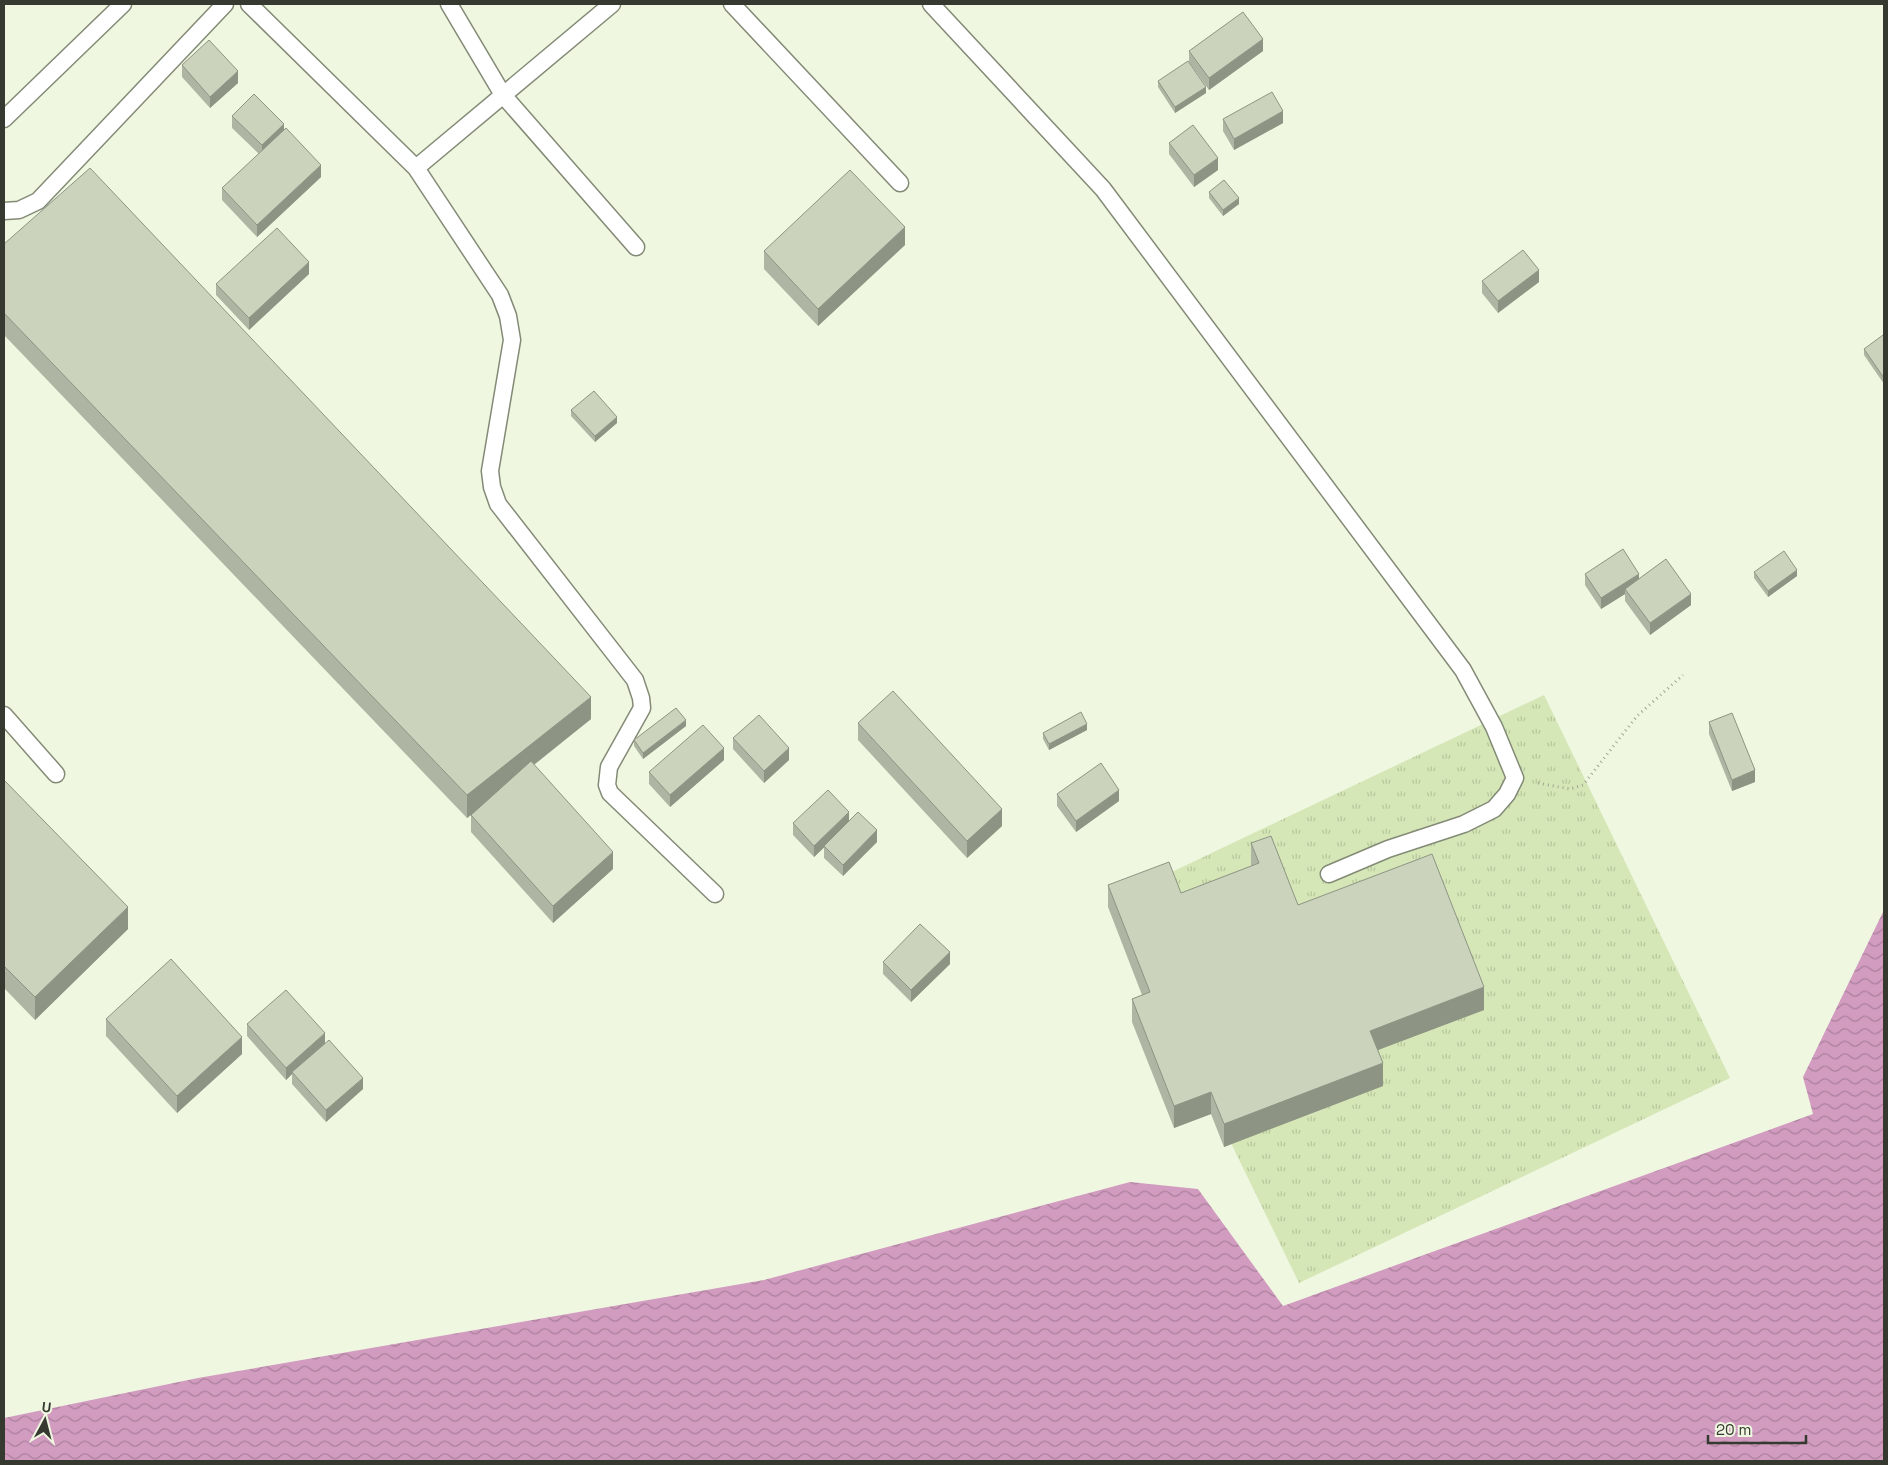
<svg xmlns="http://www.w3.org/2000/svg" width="1888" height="1465" viewBox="0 0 1888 1465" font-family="'Space Grotesk',sans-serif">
	<defs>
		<pattern id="grass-tufts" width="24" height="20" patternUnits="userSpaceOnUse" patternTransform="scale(1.25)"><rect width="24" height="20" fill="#d5e7b6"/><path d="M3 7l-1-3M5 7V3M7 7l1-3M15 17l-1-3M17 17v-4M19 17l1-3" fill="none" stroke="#b7c79d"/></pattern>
		<pattern id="water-waves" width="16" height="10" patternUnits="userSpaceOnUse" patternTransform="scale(1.25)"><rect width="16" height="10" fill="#d29cc0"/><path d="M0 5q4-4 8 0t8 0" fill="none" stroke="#ab809c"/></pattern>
	</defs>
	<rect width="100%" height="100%" fill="#eff7e1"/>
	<path fill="url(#grass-tufts)" d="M1544,695L1730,1078L1299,1283L1113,900Z"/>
	<path fill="url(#water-waves)" d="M1884,910V1461H4V1418L198,1378L764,1280L1130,1182L1198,1189L1283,1306L1813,1114L1803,1077Z"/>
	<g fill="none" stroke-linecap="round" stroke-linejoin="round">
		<g stroke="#838b77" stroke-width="19">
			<path id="lane" d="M249,4L416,168L500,295L508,316L512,340L490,471L492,487L498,504L635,680L641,698L642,708L609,767L607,785L610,793L715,894
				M449,4L503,95L636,247
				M732,4L900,183
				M931,4L1103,189L1463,670L1494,727L1515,778L1507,794L1494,809L1464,824L1388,849L1329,874
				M4,119L123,4
				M416,168L612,4
				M4,211L19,210L38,201L225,4
				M4,715L56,774"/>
		</g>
		<path stroke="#a0a696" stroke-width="3" stroke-dasharray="1 4" stroke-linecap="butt" d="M1538,783L1570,789L1583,785L1637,716L1683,675"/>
		<use href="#lane" stroke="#fff" stroke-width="16"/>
	</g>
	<path fill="#afb5a3" d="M1189,51H1263L1209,90L1189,62Z
		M182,65L238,83L210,108L182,77Z
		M1158,81L1206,93L1175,113L1158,87Z
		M232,116L284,130L321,177L257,237L222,200V188L259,154L232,128Z
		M1223,119L1283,123L1234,150L1223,131Z
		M1169,143L1218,170L1194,187L1169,154Z
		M1209,192L1239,204L1223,216L1209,198Z
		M4,244L591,719L534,765L613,869L553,923L471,832V815L474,813L467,818L4,335Z
		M905,245L818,326L764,269V251Z
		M309,274L249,330L216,295V284Z
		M1482,281L1539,282L1498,313L1482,293Z
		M1884,336V384L1864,355V349Z
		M571,410L617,423L595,442L571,416Z
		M1754,572L1797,576L1768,597L1754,578Z
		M1585,574L1639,579L1691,605L1650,635L1625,601V594L1601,609L1585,585Z
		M1709,722L1755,782L1732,791L1709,734Z
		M858,723L1002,826L967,858L858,740Z
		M686,726L643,759L634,746V740Z
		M1087,730L1049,750L1043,739V733Z
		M733,738L789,760L764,783L733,749Z
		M724,760L670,807L649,784V772Z
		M4,780L128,929L35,1020L4,988Z
		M1057,794L1119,801L1076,832L1057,806Z
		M849,822L877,842L843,876L824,858V847L814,857L793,835V823Z
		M1251,843L1298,905L1484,1010L1378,1050L1383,1086L1224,1147L1211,1114L1174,1128L1132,1022V999L1142,995L1108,907V885L1181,893L1251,866Z
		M883,962L950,964L911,1002L883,974Z
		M106,1019L242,1054L177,1113L106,1036Z
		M247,1024L325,1043L363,1089L326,1122L292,1084V1074L286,1080L247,1036Z"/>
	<path fill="#8e9484" d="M1263,39V51L1209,90V78Z
		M238,71V83L210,108V97Z
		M1206,87V93L1175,113V107Z
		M1283,111V123L1234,150V139Z
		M284,124V135L262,157V145Z
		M1218,158V170L1194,187V175Z
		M321,165V177L257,237V225Z
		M1239,198V204L1223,216V210Z
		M905,227V245L818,326V309Z
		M309,262V274L249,330V318Z
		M1539,270V282L1498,313V301Z
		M617,417V423L595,442V436Z
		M1797,570V576L1768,597V591Z
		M1639,574V585L1625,589V594L1601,609V598Z
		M1691,594V605L1650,635V623Z
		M591,697V719L467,818V795Z
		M686,720V726L643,759V753Z
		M1087,724V730L1049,750V744Z
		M724,748V760L670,807V795Z
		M789,748V760L764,783V771Z
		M1755,770V782L1732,791V780Z
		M1119,790V801L1076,832V821Z
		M1002,809V826L967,858V841Z
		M849,812V824L814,857V846Z
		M877,830V842L843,876V865Z
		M613,852V869L553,923V906Z
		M128,907V929L35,1020V997Z
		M950,952V964L911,1002V990Z
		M1484,987V1010L1370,1053V1031Z
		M325,1033V1045L292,1072V1074L286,1080V1068Z
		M242,1037V1054L177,1113V1096Z
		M1383,1063V1086L1224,1147V1124Z
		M363,1078V1089L326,1122V1110Z
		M1211,1092V1114L1174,1128V1106Z"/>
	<path fill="#cbd3bd" stroke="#8e9484" d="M1243,12L1263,39L1209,78L1189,51Z
		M209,40L238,71L210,97L182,65Z
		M1188,61L1206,87L1175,107L1158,81Z
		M1272,92L1283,111L1234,139L1223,119Z
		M254,94L284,124L262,145L232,116Z
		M1193,125L1218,158L1194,175L1169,143Z
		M286,128L321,165L257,225L222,188Z
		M90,168L591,697L467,795L4,313V244Z
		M850,170L905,227L818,309L764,251Z
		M1224,180L1239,198L1223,210L1209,192Z
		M277,228L309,262L249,318L216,284Z
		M1523,250L1539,270L1498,301L1482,281Z
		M1883,335L1884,336V378L1864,349Z
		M594,391L617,417L595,436L571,410Z
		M1623,549L1639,574L1601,598L1585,574Z
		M1784,551L1797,570L1768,591L1754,572Z
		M1666,559L1691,594L1650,623L1625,589Z
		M893,691L1002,809L967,841L858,723Z
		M676,708L686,720L643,753L634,740Z
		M1081,712L1087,724L1049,744L1043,733Z
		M1732,713L1755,770L1732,780L1709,722Z
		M759,715L789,748L764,771L733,738Z
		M703,725L724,748L670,795L649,772Z
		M531,761L613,852L553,906L471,815Z
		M1101,763L1119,790L1076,821L1057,794Z
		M4,780L128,907L35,997L4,966Z
		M828,790L849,812L814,846L793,823Z
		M858,812L877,830L843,865L824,846Z
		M1271,836L1298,905L1432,854L1484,987L1370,1031L1383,1063L1224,1124L1211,1092L1174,1106L1132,999L1150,992L1108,885L1169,862L1181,893L1259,863L1251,843Z
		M920,924L950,952L911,990L883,962Z
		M171,959L242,1037L177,1096L106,1019Z
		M286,990L325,1033L286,1068L247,1024Z
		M329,1040L363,1078L326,1110L292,1072Z"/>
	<rect width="1888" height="1465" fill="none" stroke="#353930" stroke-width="10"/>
	<g transform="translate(45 1420) rotate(7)" stroke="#eff7e1" stroke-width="4" paint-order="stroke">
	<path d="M0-4L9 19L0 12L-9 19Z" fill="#353930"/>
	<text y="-8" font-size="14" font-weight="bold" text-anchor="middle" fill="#353930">U</text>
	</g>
	<path d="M1708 1435v8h98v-8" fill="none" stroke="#353930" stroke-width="2.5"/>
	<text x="1716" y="1435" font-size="15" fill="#353930" stroke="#eff7e1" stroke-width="4" paint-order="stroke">20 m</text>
</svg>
